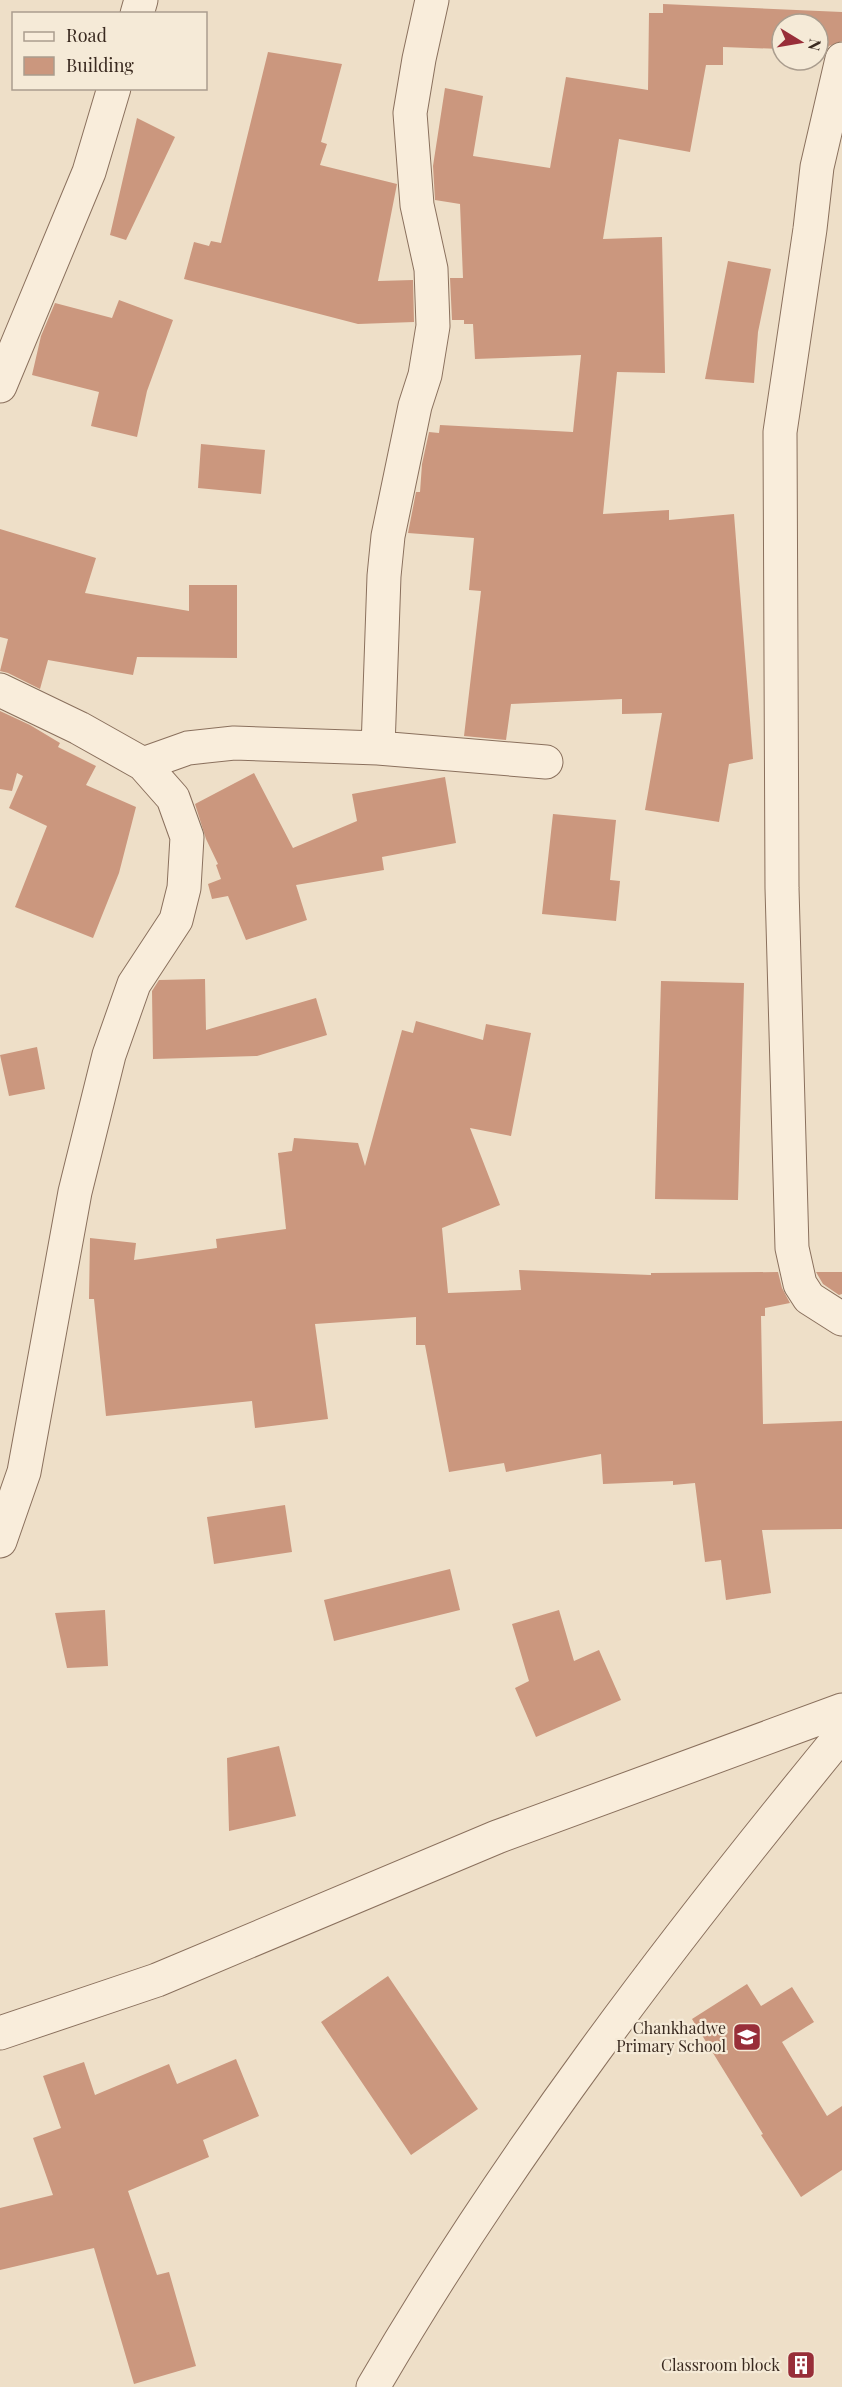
<svg xmlns="http://www.w3.org/2000/svg" width="842" height="2387" viewBox="0 0 842 2387" font-family="'Playfair Display',serif">
	<rect width="100%" height="100%" fill="#eedfc8"/>
	<path fill="#cb977e" d="M663,4L842,12V41L829,46L826,51H818V24H782V49L723,47V65H706L690,152L619,139L603,239L662,237L665,373L617,372L603,514L669,510V520L734,514L753,759L729,764L719,822L645,810L662,713L622,714V699L511,704L506,740L464,736L481,591L469,590L474,538L408,533L416,492H420L422,464L429,432L439,433L440,425L573,432L581,355L475,359L473,324H464V320H452L450,278H463L460,204L435,200L433,166L445,88L483,96L473,156L550,168L566,77L648,90L649,13H663Z
		M268,52L342,64L321,142L327,144L320,165L397,184L378,281L413,280L414,322L358,324L184,279L194,242L209,246L211,241L221,243Z
		M137,118L175,137L126,240L110,235Z
		M728,261L771,269L758,332L754,383L705,379Z
		M119,300L173,320L147,391L137,437L91,426L99,392L32,375L41,336L55,303L112,318Z
		M201,444L265,450L261,494L198,488Z
		M0,529L96,558L85,593L189,611V585H237V658L137,657L133,675L48,660L40,689L8,673L0,671L8,639L0,637Z
		M0,711L30,725L60,743L58,747L96,766L86,785L136,807L119,873L93,938L15,907L47,826L9,808L23,776L17,773L12,791L0,789Z
		M254,773L293,848L357,821L352,794L445,777L456,843L382,857L384,870L296,885L307,920L246,940L228,896L212,899L208,884L221,879L216,865L218,864L206,839L195,804Z
		M553,814L616,820L610,880L620,881L616,921L542,914Z
		M205,979L206,1030L316,998L327,1035L257,1056L153,1059L152,991L159,980Z
		M661,981L744,983L738,1200L655,1199Z
		M416,1021L483,1040L486,1024L531,1033L511,1136L470,1128L500,1205L442,1228L448,1293L521,1290L519,1270L651,1275V1273L778,1272L782,1288L790,1303L765,1308V1316H761L763,1424L842,1421V1529L762,1530L771,1593L726,1600L721,1560L705,1562L695,1483L673,1485V1481L603,1484L601,1454L506,1472L504,1463L449,1472L425,1345H416V1317L315,1324L328,1419L255,1428L252,1401L106,1416L94,1299H89L90,1238L136,1243L134,1260L217,1248L216,1239L286,1229L278,1153L292,1151L294,1138L358,1143L365,1166L402,1030L413,1033Z
		M37,1047L45,1089L9,1096L0,1055Z
		M816,1272H842V1294L839,1295L823,1284Z
		M285,1505L292,1552L214,1564L207,1517Z
		M450,1569L460,1610L334,1641L324,1600Z
		M105,1610L108,1666L67,1668L55,1613Z
		M559,1610L574,1661L599,1650L621,1700L536,1737L515,1688L529,1681L512,1624Z
		M279,1746L296,1816L229,1831L227,1758Z
		M388,1976L478,2109L411,2155L321,2022Z
		M747,1984L761,2006L792,1987L814,2022L782,2042L827,2116L842,2106V2170L801,2197L761,2135L763,2134L692,2019Z
		M236,2059L259,2116L203,2140L209,2157L128,2191L157,2275L169,2272L196,2366L134,2384L94,2248L0,2270V2208L53,2195L33,2138L61,2128L43,2076L84,2062L95,2095L169,2064L177,2084Z"/>
	<g fill="none" stroke-linecap="round" stroke-linejoin="round">
		<g stroke="#8a705d" stroke-width="35">
			<path id="minor" d="M137,14L141,0
				M842,59L817,167L810,229L780,432L782,888L792,1248L800,1284L809,1298L842,1319
				M0,386L89,172L114,88
				M0,690L79,728L143,764L173,798L187,837L184,888L176,920L134,984L109,1055L75,1192L24,1472L0,1541
				M378,748L384,576L388,536L415,406L425,375L433,326L431,269L417,205L410,113L419,59L432,0
				M143,764L188,748L234,743L378,748L546,762
				M0,2033L157,1980L497,1837L842,1710
				M373,2387C508,2155 672,1941 842,1734"/>
		</g>
		<use href="#minor" stroke="#f9eddb" stroke-width="33"/>
	</g>
	<defs>
		<g id="school-square" transform="scale(1.5)"><rect x="-9" y="-9" width="18" height="18" rx="4" fill="#982e39" stroke="#f5ead7"/><path d="M0-5L7-2L0 1L-7-2ZM-4 1L0 2.5L4 1V4Q0 6-4 4Z" fill="#fff"/></g>
		<g id="building-square" transform="scale(1.5)"><rect x="-9" y="-9" width="18" height="18" rx="4" fill="#982e39" stroke="#f5ead7"/><path d="M-4-6H4V6H1V3H-1V6H-4ZM-2.5-4.3h1.7v1.8h-1.7ZM.8-4.3h1.7v1.8H.8ZM-2.5-1h1.7V.8h-1.7ZM.8-1h1.7V.8H.8Z" fill="#fff"/></g>
	</defs>
	<g fill-rule="evenodd">
		<use href="#school-square" x="747" y="2037"/>
		<use href="#building-square" x="801" y="2365"/>
	</g>
	<g text-anchor="middle" stroke-width="4.5" stroke-linejoin="round" paint-order="stroke">
		<g font-size="16" fill="#3a2a20" stroke="#f5ead7" text-anchor="end">
			<text x="726" y="2034">Chankhadwe<tspan x="726" dy="18">Primary School</tspan></text>
			<text x="780" y="2371">Classroom block</text>
		</g>
	</g>
	<rect x="12" y="12" width="195" height="78" fill="#f5ead7" stroke="#aa9d8e" stroke-width="1.5"/>
	<rect x="24" y="32" width="30" height="9" fill="#f9eddb" stroke="#aa9d8e" stroke-width="1.5"/>
	<text x="66" y="42" font-size="18" fill="#3a2a20">Road</text>
	<rect x="24" y="57" width="30" height="18" fill="#cb977e" stroke="#aa9d8e" stroke-width="1.5"/>
	<text x="66" y="72" font-size="18" fill="#3a2a20">Building</text>
	<g transform="translate(800 42) rotate(101)"><circle r="28" fill="#f5ead7" stroke="#aa9d8e" stroke-width="1.5"/>
	<path d="M0-4.5L10 22L0 15L-10 22Z" fill="#982e39"/>
	<text y="-9" font-size="16" font-weight="bold" text-anchor="middle" fill="#3a2a20">N</text>
	</g>
</svg>
